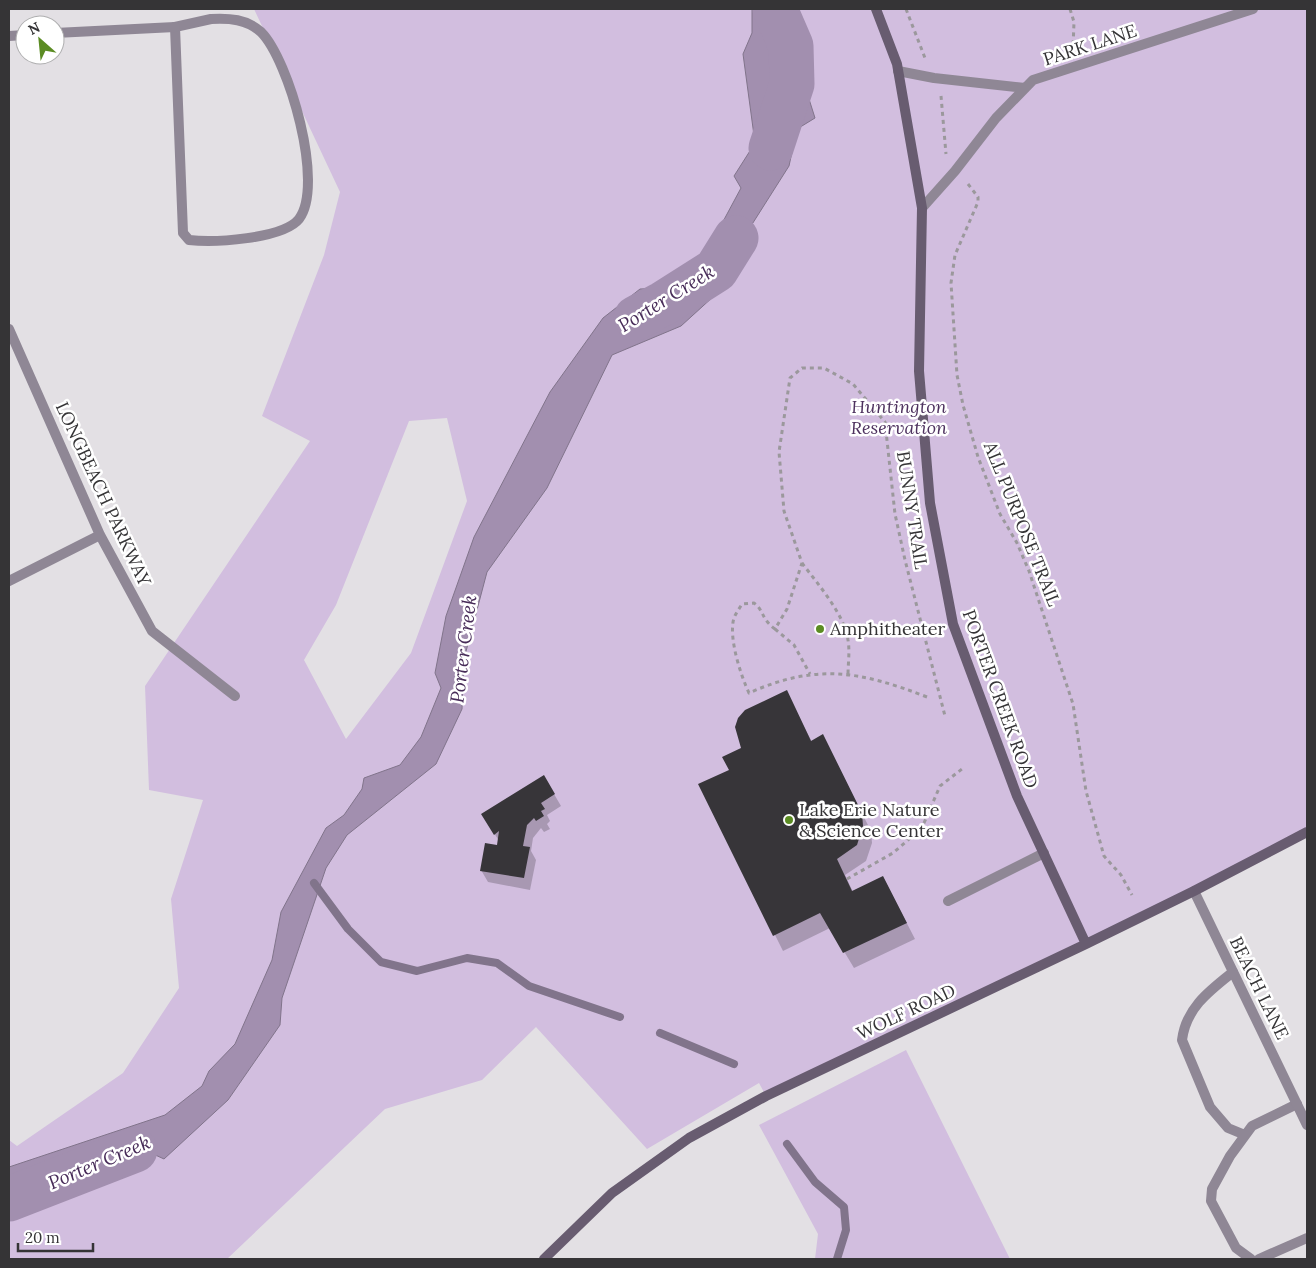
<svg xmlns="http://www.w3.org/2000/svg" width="1316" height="1268" viewBox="0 0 1316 1268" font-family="Lora,serif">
	<rect width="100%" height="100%" fill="#e3e0e4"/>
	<path fill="#d2bedf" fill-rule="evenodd" d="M254,9H1307V831L766,1096L759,1083L647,1149L536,1027L482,1080L385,1109L227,1259H9V1140L17,1146L123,1073L179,988L171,899L203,800L149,790L145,686L310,441L262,416L324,255L340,192ZM447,418L467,501L411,653L346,739L304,660L336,605L409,421Z
		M906,1050L1010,1259H815L818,1234L759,1125Z"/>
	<path fill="#a28faf" stroke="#81748b" d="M752,9H774L780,85L809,99L815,118L797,129L789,166L737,248L725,286L681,326L612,355L547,488L487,572L464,659L462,709L436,764L347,835L326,868L282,998L280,1025L228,1100L164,1159L151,1153L70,1174L9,1203V1167L165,1115L202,1086L209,1071L235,1044L272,960L281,912L326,828L344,815L362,789L364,778L400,765L421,737L441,688L435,673L446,616L474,537L550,392L603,318L640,289L693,287L710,263L705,255L741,188L734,176L755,143L743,54L752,33Z"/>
	<path fill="#0003" d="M786,691L812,742L831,752L871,831L872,843L866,861L845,875L853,892L883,877L915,939L854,968L830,928L783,951L700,785L730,771L742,749Z
		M554,794L561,806L547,815L550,821L547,824L550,829L544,832L541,828L533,838L531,851L536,860L530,890L488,882L481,870L498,846L499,841L483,815Z"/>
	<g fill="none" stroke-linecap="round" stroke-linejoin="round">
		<path stroke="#81748b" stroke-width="8" d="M314,883L348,929L381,962L417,971L467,958L497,963L529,986L620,1017
			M660,1033L734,1064
			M787,1144L815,1182L844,1207L846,1230L837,1259"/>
		<path stroke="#a28faf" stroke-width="45" d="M771,148L792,84L791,46L775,9
			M636,318L664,303L716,270L736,238
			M9,1199L135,1150"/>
	</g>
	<path fill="#373539" d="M787,690L811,741L823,734L862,813L863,826L857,845L837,859L852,891L883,876L907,923L843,953L820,913L773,936L698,784L729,770L722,757L741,748L735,727L738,718L745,710Z
		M544,775L555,794L541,803L545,809L541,811L544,816L536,821L534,818L527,825L523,846L530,847L524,878L480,871L485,843L497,845L499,831L494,835L481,814Z"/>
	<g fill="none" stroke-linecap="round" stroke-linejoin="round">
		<path stroke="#9b989c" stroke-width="3" stroke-dasharray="4 4" stroke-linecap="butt" d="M906,9L925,58
			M1070,9L1074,22L1073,48
			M941,96L946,154
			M968,184L978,197V202L955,255L951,283L957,375L963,405L978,457L1000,514L1017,543L1029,571L1073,704L1086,791L1104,856L1121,875L1132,895
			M802,563C817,583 845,615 848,640C850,651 848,664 848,675
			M775,629L794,645L810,674
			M927,697C860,671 816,663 749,693C741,676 728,637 734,618C736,613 739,609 742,604L754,603C764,610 761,619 775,629L787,609L802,563L784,511L779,452L790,378L802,368H824L853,384L885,422L895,514L905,560L945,716
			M847,879L893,853L915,834L924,823L940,786L962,769"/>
		<path stroke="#8f8795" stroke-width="10" d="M211,19C229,18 247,19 261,32C289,60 325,185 299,219C283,239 213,243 189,240L183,233L175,27Z
			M948,901L1044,853
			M1233,972C1209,991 1186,1008 1182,1040L1210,1107L1228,1128L1245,1135
			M1251,1259L1236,1248L1211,1201L1212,1189L1230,1156L1252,1126L1297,1104
			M1259,1259L1307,1238"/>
		<path stroke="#8f8795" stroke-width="10" d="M55,33L175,27
			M9,36L25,35
			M898,71L934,78L1025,88
			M922,208L955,171L996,118L1033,80L1253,9
			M9,329L100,535L152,631L235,696
			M9,581L100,535
			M1194,891L1307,1125"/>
		<path stroke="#685c70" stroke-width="10" d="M876,9L897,64L922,208L919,371L930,503L953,624L1017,796L1086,944
			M544,1259L612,1193L689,1138L766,1096L1086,944L1194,891L1307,832"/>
	</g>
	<g fill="#5b8c23" stroke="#fff" stroke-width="2">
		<circle cx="820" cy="629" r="5"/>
		<circle cx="789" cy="820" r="5"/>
	</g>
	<g text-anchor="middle" stroke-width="5" stroke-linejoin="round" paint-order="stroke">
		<g font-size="18" fill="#353436" stroke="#fff">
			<text transform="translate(1090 45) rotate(-18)" y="6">PARK LANE</text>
			<text transform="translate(103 494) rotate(65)" y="6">LONGBEACH PARKWAY</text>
			<text transform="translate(912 510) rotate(81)" y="6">BUNNY TRAIL</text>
			<text transform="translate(1022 524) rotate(68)" y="6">ALL PURPOSE TRAIL</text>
			<text transform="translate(1000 699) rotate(70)" y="6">PORTER CREEK ROAD</text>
			<text transform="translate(1259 988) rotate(64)" y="6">BEACH LANE</text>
			<text transform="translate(906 1012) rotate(-25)" y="6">WOLF ROAD</text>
		</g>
		<g font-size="18" font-style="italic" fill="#4d315e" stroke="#fff">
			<text x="899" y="413">Huntington<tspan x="899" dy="21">Reservation</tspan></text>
		</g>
		<g font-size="18" fill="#353436" stroke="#fff" text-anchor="start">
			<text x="830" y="635">Amphitheater</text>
			<text x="799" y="816">Lake Erie Nature<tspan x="799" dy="21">&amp; Science Center</tspan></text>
		</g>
		<g font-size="19" font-style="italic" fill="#472b58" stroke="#fff">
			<text transform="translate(666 298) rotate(-32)" y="7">Porter Creek</text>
			<text transform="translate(463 649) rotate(-83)" y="7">Porter Creek</text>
			<text transform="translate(99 1162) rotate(-23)" y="7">Porter Creek</text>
		</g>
	</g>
	<rect width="1316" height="1268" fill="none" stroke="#353436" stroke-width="20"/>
	<g transform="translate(40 40) rotate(333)"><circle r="24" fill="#ffffff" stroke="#aeaeaf"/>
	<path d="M0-4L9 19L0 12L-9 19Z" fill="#5b8c23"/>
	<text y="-8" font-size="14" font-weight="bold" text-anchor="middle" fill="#353436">N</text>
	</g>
	<path d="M18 1243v8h75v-8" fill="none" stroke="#353436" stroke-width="2.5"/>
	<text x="25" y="1243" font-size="15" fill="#353436" stroke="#ffffff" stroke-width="4" paint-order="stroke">20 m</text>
</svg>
